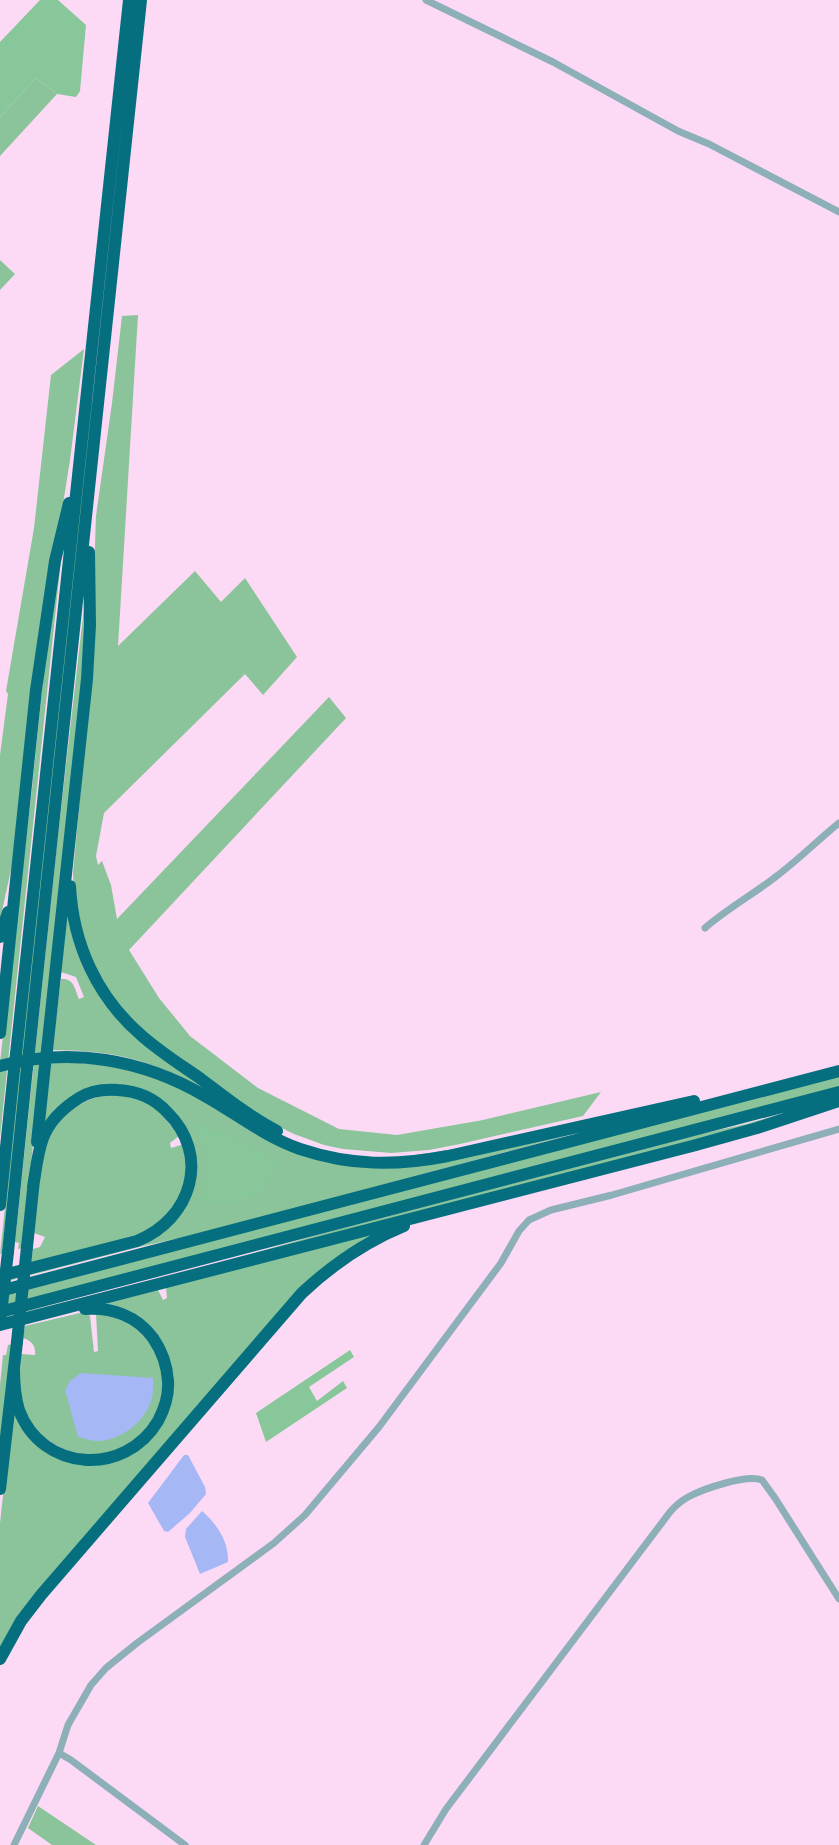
<svg xmlns="http://www.w3.org/2000/svg" width="839" height="1845" viewBox="0 0 839 1845" font-family="Overpass,sans-serif">
	<rect width="100%" height="100%" fill="#fcdaf5"/>
	<path fill="#8bc49a" d="M36,78L57,94L0,156V117Z
		M0,260L15,274L0,290Z
		M138,315L118,646L195,571L221,602L245,578L297,657L263,695L245,674L104,813L96,856L98,865L102,861L111,885L117,919L329,697L346,718L129,950L159,998L190,1036L258,1088L339,1129L397,1135L483,1120L601,1092L583,1116L460,1144L429,1150L391,1153L343,1149L324,1145L294,1134L268,1121L158,1044L122,1011L91,963L74,901L73,873L90,691L96,516L112,403L122,316Z
		M84,349L70,460L63,504L12,865L0,920V755L8,694L6,691L34,528L51,375Z
		M90,402L94,403L2,1253L0,1254Z
		M64,532L0,1137V1062L32,789L50,612Z
		M86,590V652L22,1248L18,1249L19,1243L15,1242L57,844Z
		M67,904L98,990L215,1095C177,1073 138,1056 93,1052C80,1050 65,1051 52,1050L61,979C74,978 75,989 79,999L84,997L76,977L61,972Z
		M51,1062H70L128,1068L188,1091L255,1134L350,1165L599,1127L211,1231L139,1247L0,1283V1279L152,1238L194,1172L168,1107L105,1087L42,1128Z
		M839,1076V1087L0,1307V1295Z
		M106,1094L133,1096L155,1106L179,1136L170,1143L171,1148L181,1145L183,1146C191,1185 179,1214 142,1233C129,1240 112,1242 98,1246C76,1252 54,1258 31,1263L33,1249L40,1247L45,1237L34,1233C41,1171 33,1114 106,1094Z
		M791,1111L769,1120L39,1313L0,1318L198,1269L328,1232L701,1134L746,1124Z
		M381,1230L328,1264L0,1648V1523L13,1404L49,1453L118,1459L165,1415L162,1344L101,1305L158,1290L163,1300L167,1298L166,1287Z
		M84,1312L90,1316L94,1352L98,1351L96,1314L100,1312C111,1316 125,1319 134,1326C207,1382 129,1493 51,1442C19,1421 18,1389 21,1354L35,1355C36,1346 32,1341 23,1338L25,1326Z
		M13,1344L0,1459V1385L3,1355H6L8,1345Z
		M38,1806L96,1845H52L28,1828Z"/>
	<path fill="#88c79a" d="M40,0H58L86,25L80,91L76,97L57,94L36,78L0,117V42Z
		M193,1121L244,1143L272,1159L276,1163C274,1172 269,1187 261,1192C249,1199 219,1207 205,1205L200,1198L208,1174L206,1157Z
		M350,1350L354,1357L309,1387L317,1401L343,1381L347,1388L266,1442L256,1413Z"/>
	<path fill="#a6b7f6" d="M81,1373L153,1378C153,1382 153,1387 153,1392C150,1418 123,1441 97,1441C91,1441 84,1438 78,1437L65,1390L70,1381Z
		M184,1455H188L205,1487L206,1494L190,1513L168,1532L164,1531L148,1503Z
		M202,1511C217,1524 229,1542 228,1562L200,1574L185,1537L186,1529Z"/>
	<g fill="none" stroke-linecap="round" stroke-linejoin="round">
		<path stroke="#8dafb7" stroke-width="7" d="M426,0L553,62L678,131L709,144L839,212
			M705,928C728,908 754,894 778,875C799,859 818,840 839,823
			M59,1753L71,1760L185,1845
			M14,1845L59,1753L68,1725L91,1685L106,1668L137,1643L274,1543L305,1515L379,1427L501,1263L519,1231L529,1220L551,1210L612,1195L839,1129
			M424,1845L446,1809L670,1512C675,1506 681,1501 688,1497C703,1489 746,1474 762,1480L775,1498L839,1599"/>
		<path stroke="#066f7f" stroke-width="12" d="M70,886C73,944 97,997 141,1035C160,1052 181,1065 201,1079C225,1097 250,1117 277,1131
			M0,937L8,912
			M0,1033L36,690L55,561L69,503
			M47,1050L87,679L90,625L89,552
			M29,1052L141,0
			M16,1054L129,0
			M0,1066C71,1047 142,1059 205,1096C237,1114 265,1137 300,1149C351,1166 396,1166 448,1156L694,1101
			M37,1142L45,1065
			M0,1205L14,1070
			M27,1247L34,1180
			M8,1252L27,1068
			M0,1276L137,1241C192,1219 211,1155 167,1112C154,1098 137,1091 118,1090C105,1089 90,1091 79,1098C63,1108 50,1120 43,1138C37,1154 36,1171 33,1187
			M0,1291L839,1071
			M0,1312L839,1092
			M0,1325L696,1145L757,1128L839,1101
			M14,1369C14,1383 15,1397 19,1410C42,1472 125,1477 158,1421C165,1408 169,1395 168,1381C167,1365 162,1351 153,1338C137,1316 112,1307 85,1309
			M0,1489L17,1342
			M0,1659L21,1621L41,1595L302,1293C333,1264 365,1242 404,1226"/>
		<path stroke="#066f7f" stroke-width="12" d="M45,1065L47,1050
			M27,1068L29,1052
			M14,1070L16,1054
			M0,1323L8,1252
			M17,1342L27,1247"/>
	</g>
</svg>
